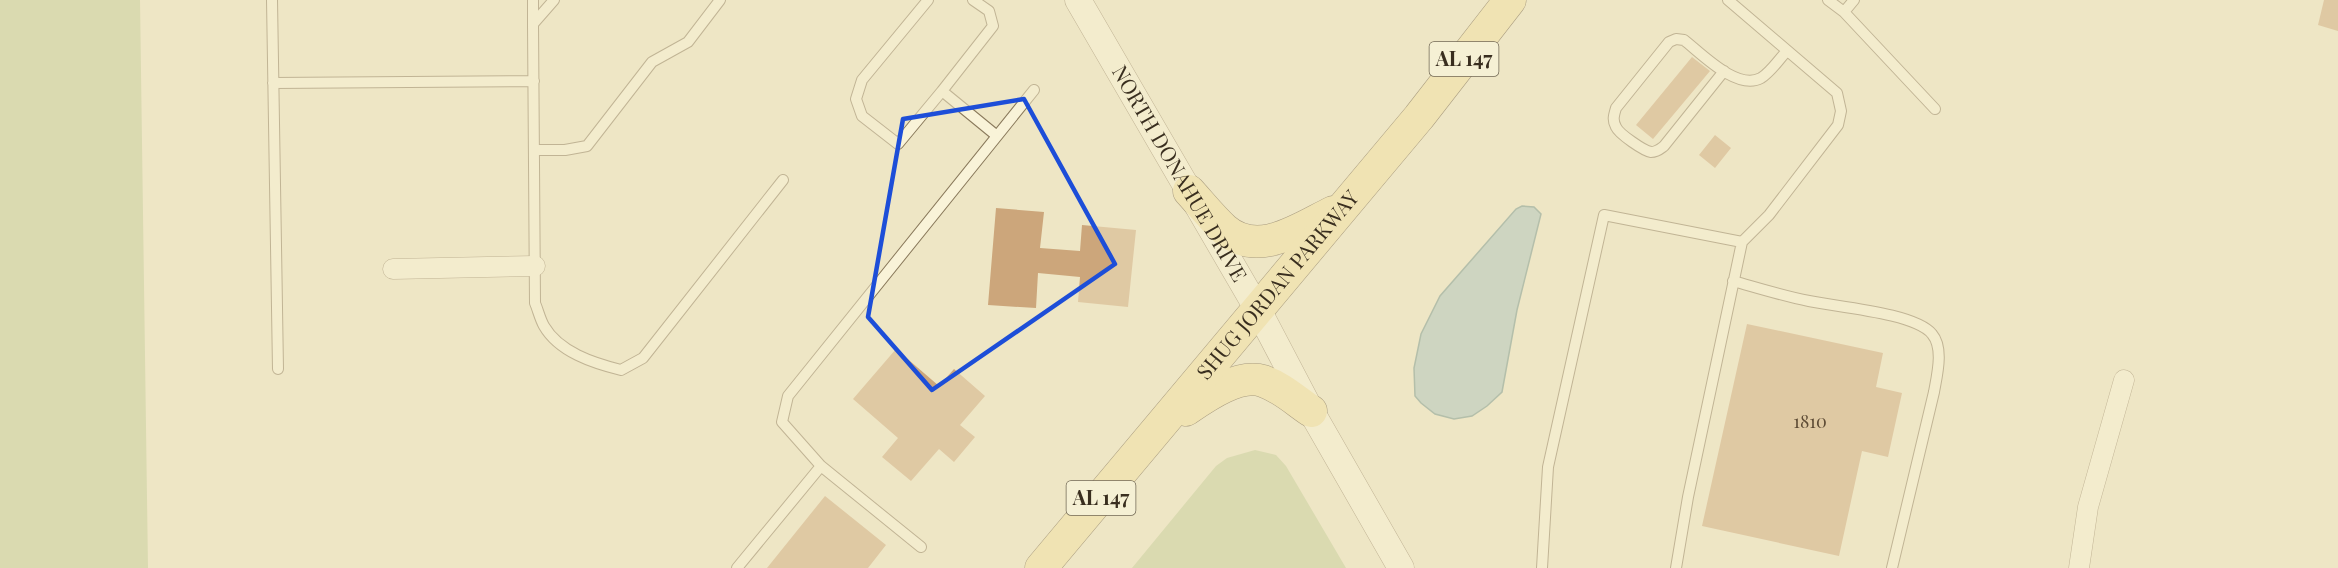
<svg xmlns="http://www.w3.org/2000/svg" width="2338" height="568" viewBox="0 0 2338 568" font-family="'Playfair Display',serif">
	<rect width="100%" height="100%" fill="#eee6c5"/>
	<path fill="#c0cc98" d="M0,0H140L148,568H0Z
		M1255,450L1276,455L1286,466L1346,568H1132L1216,466L1227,458Z"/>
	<path fill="#a6c1bc" stroke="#6d908b" stroke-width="1.5" d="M1522,206L1534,207L1541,214L1517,310L1502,392L1487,406L1472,416L1454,419L1435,414L1421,403L1415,396L1414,368L1421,334L1440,296L1516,209Z"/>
	<path fill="#cca67b" d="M2324,0H2338V31L2318,25Z
		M1692,57L1710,71L1653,139L1636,125Z
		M1715,135L1731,148L1715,168L1699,155Z
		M996,208L1044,212L1040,248L1080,251L1082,225L1136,230L1128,307L1078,302L1080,277L1038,273L1036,308L988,305Z
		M1747,324L1883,353L1876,387L1902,393L1888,457L1862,451L1839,556L1702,526Z
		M896,349L939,386L954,369L985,396L960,425L975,437L954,462L939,449L911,481L882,457L898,438L853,399Z
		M825,496L886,545L868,568H767Z"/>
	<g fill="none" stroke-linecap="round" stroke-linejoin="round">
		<g stroke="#89795b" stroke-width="12">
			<path id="service" d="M272,0L278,369
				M533,0V24
				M554,0L533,24L535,303C538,310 540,319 544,326C559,352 593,363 621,370L643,358L783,180
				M928,0L862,80L856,99L862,116L898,144L942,91
				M973,0L989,11L993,26L942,91L997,136
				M1828,0L1844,12L1935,109
				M1844,12L1854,0
				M1724,71L1664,146C1660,149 1657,152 1651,152C1644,151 1619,134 1616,127C1612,120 1614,115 1616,108L1669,42L1676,39L1684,40C1702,54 1737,91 1761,78C1771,72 1779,59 1787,51
				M273,83L534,81
				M534,150H565L587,146L652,62L688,42L720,0
				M1733,281C1758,288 1783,296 1809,301C1837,307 1915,313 1932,334C1944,348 1937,375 1934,392L1892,568
				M921,547L821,466L782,422L788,396L1034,90
				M737,568L821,466
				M1542,568L1548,467L1604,215L1742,242
				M1676,568L1688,497L1742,242L1769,215L1838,125L1841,111L1837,93L1728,0"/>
		</g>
		<g stroke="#89795b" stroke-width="21">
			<path id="minor" d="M393,269L535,266
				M2079,568L2088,507L2124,380"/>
		</g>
		<g stroke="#89795b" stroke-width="27">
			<g id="tertiary">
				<path id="s1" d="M1078,0L1257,308L1311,411L1401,568"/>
			</g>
		</g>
		<g stroke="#57462f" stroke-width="33">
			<g id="primary">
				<path d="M1189,191C1200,203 1212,218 1224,229C1258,259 1300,228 1333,212"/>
				<path d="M1186,410C1205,397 1239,373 1263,381C1281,387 1296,401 1311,411"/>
				<path id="s2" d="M1041,568L1419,117L1510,0"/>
			</g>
		</g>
		<use href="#service" stroke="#f9f3d8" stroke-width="10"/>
		<use href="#minor" stroke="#f9f3d8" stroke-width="20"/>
		<use href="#tertiary" stroke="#f9f3d8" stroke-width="26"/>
		<use href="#primary" stroke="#f1e09d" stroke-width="32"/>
	</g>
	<path d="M0 0H2338V568H0ZM1024,99L1115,264L932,390L868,317L903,119Z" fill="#eee6c5" fill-opacity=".55" fill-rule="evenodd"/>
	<path fill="none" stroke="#1d4ed8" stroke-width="4.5" stroke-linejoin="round" d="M1024,99L1115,264L932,390L868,317L903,119Z"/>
	<g text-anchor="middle" stroke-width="5" stroke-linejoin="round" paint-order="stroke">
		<g font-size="18" fill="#5e4c36">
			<text x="1810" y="428">1810</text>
		</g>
		<g fill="#f5f0d4" stroke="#716855" stroke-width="1.5">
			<rect x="1429.5" y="42" width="69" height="34" rx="4.5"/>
			<rect x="1066.5" y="481" width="69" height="34" rx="4.5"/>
		</g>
		<g font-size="20" font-weight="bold" fill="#392e1f">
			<text x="1464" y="66">AL 147</text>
			<text x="1101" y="505">AL 147</text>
		</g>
		<g font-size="21" fill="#392e1f" stroke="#f5f0d4">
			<text dy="7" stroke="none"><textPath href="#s1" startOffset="201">NORTH DONAHUE DRIVE</textPath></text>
			<text dy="7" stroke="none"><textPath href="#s2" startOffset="369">SHUG JORDAN PARKWAY</textPath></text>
		</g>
	</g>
</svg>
